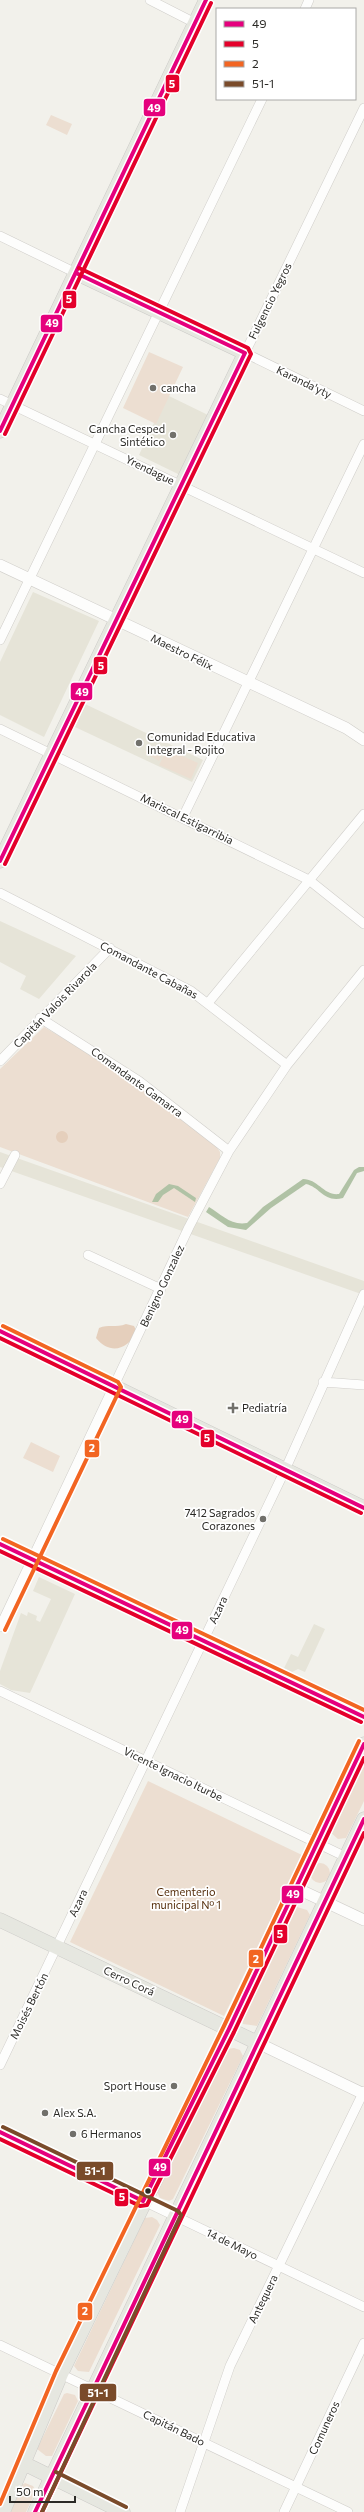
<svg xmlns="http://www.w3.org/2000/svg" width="364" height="2512" viewBox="0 0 364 2512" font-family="Commissioner,sans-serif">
	<rect width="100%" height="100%" fill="#f2f1eb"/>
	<path fill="#e6e4d8" d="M167,395L208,415L180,475L139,455Z
		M33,592L99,621L44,737L0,715V662Z
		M85,704L203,760L192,782L75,727Z
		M0,921L76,956L39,999L20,989L26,976L0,962Z
		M0,1152L364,1281V1295L0,1167Z
		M39,1577L75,1594L30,1693L11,1690L0,1684V1671L21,1613L27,1616L28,1612L37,1616L36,1620L40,1622L51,1599L33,1591Z
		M314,1624L325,1629L305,1672L298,1669L292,1672L284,1668L291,1654L298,1657Z"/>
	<path fill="#ecded1" d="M51,115L72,124L67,135L46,125Z
		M149,352L183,367L156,424L123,408Z
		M149,745L163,753L159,761L145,753Z
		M167,749L198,763L191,779L159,765Z
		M44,1027L117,1070L216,1146L220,1152V1158L188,1217L0,1147V1069Z
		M31,1442L60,1456L53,1472L23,1458Z
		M364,1762V1801L346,1838L338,1839L330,1832Z
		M148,1781L302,1855L224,2016L70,1942Z
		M310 1873a10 10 0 1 1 20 0a10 10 0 1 1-20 0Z
		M297,1907L307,1910L310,1915L257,2026L243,2024L242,2020L294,1908Z
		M234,2048L240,2050L243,2056L173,2199L169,2201L160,2198L157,2192L227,2049Z
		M152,2217L157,2220L160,2225L89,2372L78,2371L74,2366L145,2218Z
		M67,2393L75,2395L78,2401L52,2456H46L37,2449L64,2394Z
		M25,2483L33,2486L36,2491L26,2512H11L22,2485Z"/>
	<path fill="#e5cfbc" d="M56 1137a6 6 0 1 1 12 0a6 6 0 1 1-12 0Z
		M126,1324L134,1326L137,1332C127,1350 110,1355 96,1338L99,1328C108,1324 116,1328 126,1324Z"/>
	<path fill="#b0c2a5" d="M359,1167H364V1171L357,1173L343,1198C324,1203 320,1187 306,1184L271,1208L246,1230L228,1227L206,1212L209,1207C221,1214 231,1226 247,1223L263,1207L303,1179C318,1179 324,1196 339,1194L354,1170Z
		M169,1184L178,1186L196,1198L195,1202L174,1188L163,1195L158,1202H152L156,1194Z"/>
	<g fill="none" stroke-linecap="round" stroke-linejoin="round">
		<g stroke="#d0ceca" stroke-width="10">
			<path id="minor" d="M150,0L195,23
				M305,9L309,0
				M364,108L245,353L364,411
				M0,236L76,273
				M0,399L364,573
				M0,640L262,99
				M0,729L309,880L364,924
				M183,817L364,444
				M0,893L191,991L287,1065
				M208,1003L364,814
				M40,1018L139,1081L229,1151
				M0,1061L110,948
				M0,1184L15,1155
				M88,1255L161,1289
				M323,1382L364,1385
				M0,1544L364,1717
				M0,1627L189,1227L229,1151L287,1065L364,970
				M0,1691L346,1857
				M0,2065L285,1470L364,1294
				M0,2132L364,2307
				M0,2345L348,2512
				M180,2512L230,2366L364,2091
				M284,2512L364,2343"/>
		</g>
		<g stroke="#d0ceca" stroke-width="12">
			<path id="tertiary" d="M0,565L346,728L364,740
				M296,1888L364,1920
				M258,2043L364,2094"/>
		</g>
		<g stroke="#cccbc8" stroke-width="15">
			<path id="primary" d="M0,431L206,0
				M0,861L245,353L76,273
				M0,1331L364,1508
				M0,1920L258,2043
				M23,2463L123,2512
				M3,2512L61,2374L229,2029L364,1744
				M35,2512L364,1819"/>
		</g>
		<use href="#minor" stroke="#fdfdfc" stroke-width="9"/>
		<use href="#tertiary" stroke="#fdfdfc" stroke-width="11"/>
		<use href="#primary" stroke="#e6e7e0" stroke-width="14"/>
		<g stroke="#fff" stroke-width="7">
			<path id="bus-1" d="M0,431L206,0
				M0,861L245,353L76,273
				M0,1331L364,1508
				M0,1544L364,1717
				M0,2132L143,2201L229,2029L364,1744
				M35,2512L364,1819"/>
		</g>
		<g stroke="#fff" stroke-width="7">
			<path id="bus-2" d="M5,434L211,3
				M5,864L251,354L248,348L79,268
				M0,1338L361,1513
				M0,1551L361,1722
				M0,2139L140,2206L147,2205L234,2032L364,1758
				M42,2512L364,1833"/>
		</g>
		<g stroke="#fff" stroke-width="7">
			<path id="bus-3" d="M3,1326L118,1382L121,1387L5,1630
				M3,1539L364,1710
				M0,2504L56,2371L224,2026L359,1741"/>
		</g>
		<g stroke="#fff" stroke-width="7">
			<path id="bus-4" d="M3,2127L178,2211L181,2215L42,2512
				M56,2472L126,2507"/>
		</g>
		<use href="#bus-1" stroke="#e5007d" stroke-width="4"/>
		<use href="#bus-2" stroke="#e4002b" stroke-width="4"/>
		<use href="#bus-3" stroke="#f26522" stroke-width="4"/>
		<use href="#bus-4" stroke="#7a4b2a" stroke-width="4"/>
	</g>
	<g fill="#71706b" stroke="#fff" stroke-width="1.5">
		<circle cx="153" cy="388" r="4"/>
		<circle cx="173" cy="435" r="4"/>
		<circle cx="139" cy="743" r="4"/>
		<path d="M231 1402h4v4h4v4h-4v4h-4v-4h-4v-4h4z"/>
		<circle cx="263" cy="1519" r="4"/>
		<circle cx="174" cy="2086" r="4"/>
		<circle cx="45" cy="2113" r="4"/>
		<circle cx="73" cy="2134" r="4"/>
	</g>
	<circle fill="#2b2a26" stroke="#fff" stroke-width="1.5" cx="148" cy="2191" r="3.5"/>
	<g text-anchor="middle" stroke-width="3.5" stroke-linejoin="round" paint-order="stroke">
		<g font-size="11" fill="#2b2a26" stroke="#fff">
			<text transform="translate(270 301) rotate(-64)" y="4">Fulgencio Yegros</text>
			<text transform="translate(304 382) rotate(26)" y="4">Karanda'yty</text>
			<text transform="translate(150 470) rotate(26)" y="4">Yrendague</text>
			<text transform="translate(182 652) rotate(26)" y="4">Maestro Félix</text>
			<text transform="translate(187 819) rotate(26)" y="4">Mariscal Estigarribia</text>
			<text transform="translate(149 970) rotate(28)" y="4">Comandante Cabañas</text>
			<text transform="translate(55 1005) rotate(-46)" y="4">Capitán Valois Rivarola</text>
			<text transform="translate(137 1082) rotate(36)" y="4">Comandante Gamarra</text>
			<text transform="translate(162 1286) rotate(-65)" y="4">Benigno Gonzalez</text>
			<text transform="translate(218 1610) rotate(-65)" y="4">Azara</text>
			<text transform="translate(173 1774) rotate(26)" y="4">Vicente Ignacio Iturbe</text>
			<text transform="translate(78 1903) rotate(-65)" y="4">Azara</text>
			<text transform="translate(129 1981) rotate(25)" y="4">Cerro Corá</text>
			<text transform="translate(29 2006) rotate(-64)" y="4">Moisés Bertón</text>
			<text transform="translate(232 2244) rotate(26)" y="4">14 de Mayo</text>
			<text transform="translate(263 2299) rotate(-64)" y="4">Antequera</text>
			<text transform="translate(174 2428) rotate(26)" y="4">Capitán Bado</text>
			<text transform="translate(324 2428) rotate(-65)" y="4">Comuneros</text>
		</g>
		<g font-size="11" fill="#2b2a26" stroke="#fff" text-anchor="start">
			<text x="161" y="392">cancha</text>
			<text x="165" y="433" text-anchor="end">Cancha Cesped<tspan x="165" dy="13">Sintético</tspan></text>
			<text x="147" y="741">Comunidad Educativa<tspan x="147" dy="13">Integral - Rojito</tspan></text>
			<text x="242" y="1412">Pediatría</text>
			<text x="255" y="1517" text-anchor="end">7412 Sagrados<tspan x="255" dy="13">Corazones</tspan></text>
			<text x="166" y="2090" text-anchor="end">Sport House</text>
			<text x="53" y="2117">Alex S.A.</text>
			<text x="81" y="2138">6 Hermanos</text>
		</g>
		<g font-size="11" fill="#542d0a" stroke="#fff">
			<text x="186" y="1896">Cementerio<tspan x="186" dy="13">municipal Nº 1</tspan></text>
		</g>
	</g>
	<g stroke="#fff" stroke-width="1.5">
		<rect x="165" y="74" width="15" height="19" rx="4" fill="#e4002b"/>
		<rect x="143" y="98" width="23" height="19" rx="4" fill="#e5007d"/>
		<rect x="62" y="290" width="15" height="19" rx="4" fill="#e4002b"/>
		<rect x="40" y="314" width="23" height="19" rx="4" fill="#e5007d"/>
		<rect x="93" y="656" width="15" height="19" rx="4" fill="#e4002b"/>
		<rect x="70" y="682" width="23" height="19" rx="4" fill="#e5007d"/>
		<rect x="171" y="1410" width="22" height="19" rx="4" fill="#e5007d"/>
		<rect x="200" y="1429" width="15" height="19" rx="4" fill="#e4002b"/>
		<rect x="84" y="1439" width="16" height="19" rx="4" fill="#f26522"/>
		<rect x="171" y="1621" width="22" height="19" rx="4" fill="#e5007d"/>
		<rect x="281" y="1885" width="23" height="19" rx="4" fill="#e5007d"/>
		<rect x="273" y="1924" width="15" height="20" rx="4" fill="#e4002b"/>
		<rect x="248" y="1949" width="16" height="19" rx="4" fill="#f26522"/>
		<rect x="148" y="2158" width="23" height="19" rx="4" fill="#e5007d"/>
		<rect x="76" y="2161" width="38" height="20" rx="4" fill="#7a4b2a"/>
		<rect x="114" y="2188" width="15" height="19" rx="4" fill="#e4002b"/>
		<rect x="77" y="2302" width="16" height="19" rx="4" fill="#f26522"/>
		<rect x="79" y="2383" width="38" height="19" rx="4" fill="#7a4b2a"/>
	</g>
	<g font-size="11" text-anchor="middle" font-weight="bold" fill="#fff">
		<text x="172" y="88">5</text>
		<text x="154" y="112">49</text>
		<text x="69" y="303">5</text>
		<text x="52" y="327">49</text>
		<text x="101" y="670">5</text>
		<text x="82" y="696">49</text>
		<text x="182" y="1423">49</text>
		<text x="207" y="1442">5</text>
		<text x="92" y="1452">2</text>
		<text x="182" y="1634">49</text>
		<text x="293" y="1898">49</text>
		<text x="280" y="1938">5</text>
		<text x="256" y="1963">2</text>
		<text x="160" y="2171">49</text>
		<text x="95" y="2175">51-1</text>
		<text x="122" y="2201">5</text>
		<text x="85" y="2315">2</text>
		<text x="98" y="2397">51-1</text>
	</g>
	<rect x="216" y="8" width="140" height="92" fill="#ffffff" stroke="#aaaaa8"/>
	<rect x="224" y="21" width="20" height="6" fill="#e5007d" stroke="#aaaaa8"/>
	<text x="252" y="28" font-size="12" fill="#2b2a26">49</text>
	<rect x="224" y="41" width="20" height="6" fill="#e4002b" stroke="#aaaaa8"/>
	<text x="252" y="48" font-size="12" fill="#2b2a26">5</text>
	<rect x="224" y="61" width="20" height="6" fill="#f26522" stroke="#aaaaa8"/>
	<text x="252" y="68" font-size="12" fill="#2b2a26">2</text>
	<rect x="224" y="81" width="20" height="6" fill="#7a4b2a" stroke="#aaaaa8"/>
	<text x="252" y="88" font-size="12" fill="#2b2a26">51-1</text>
	<path d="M10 2496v6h65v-6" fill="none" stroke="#2b2a26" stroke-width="2"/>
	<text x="16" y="2496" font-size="12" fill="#2b2a26" stroke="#ffffff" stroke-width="3" paint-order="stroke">50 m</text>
</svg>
